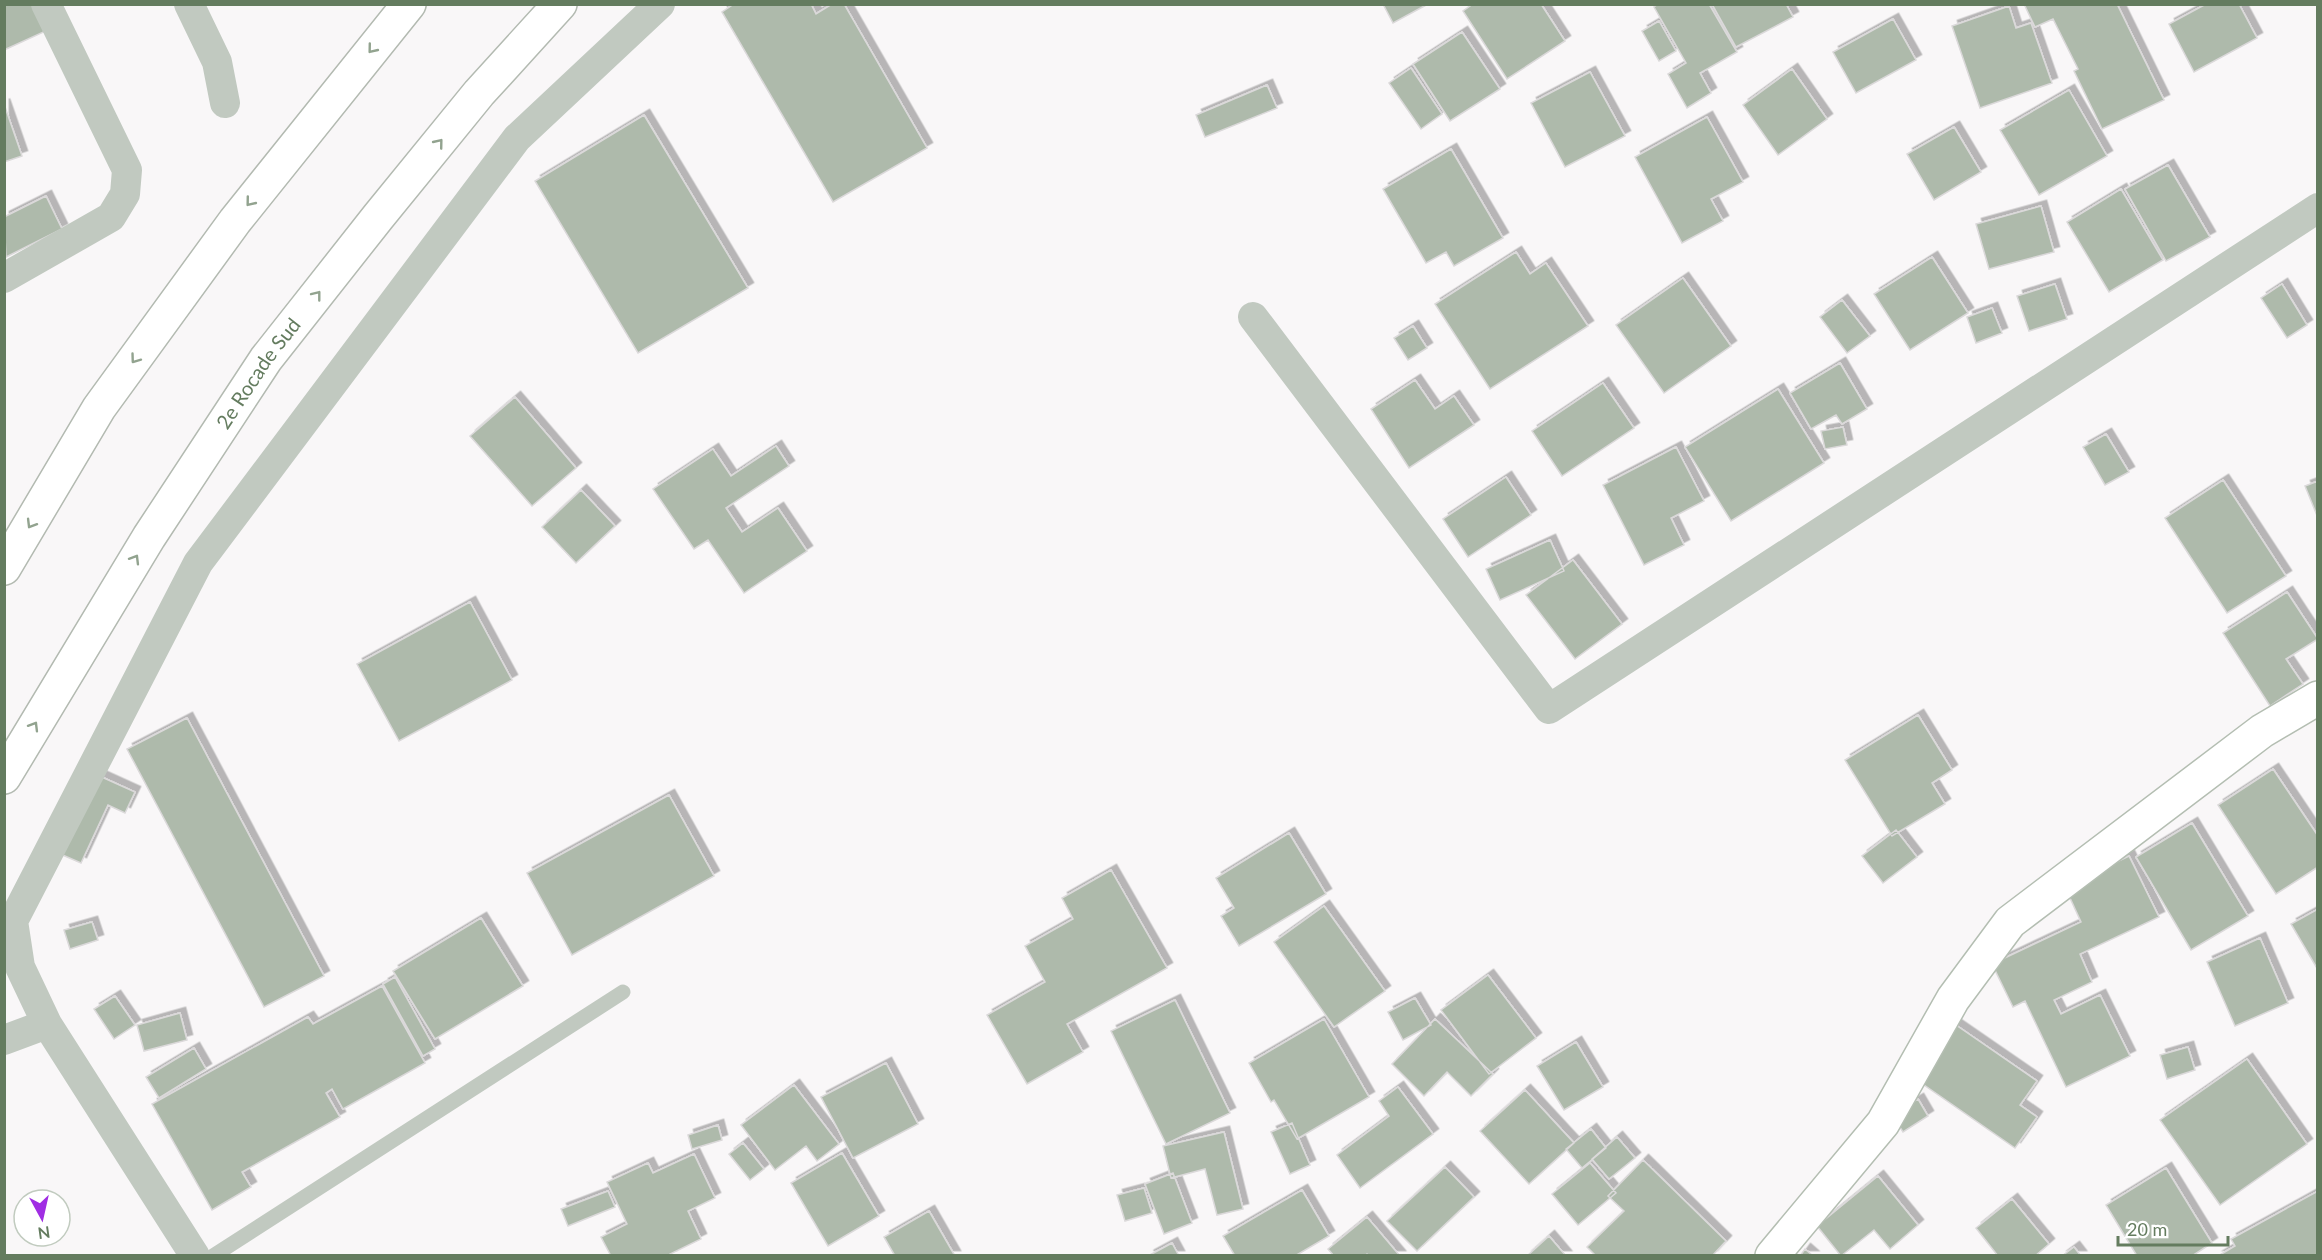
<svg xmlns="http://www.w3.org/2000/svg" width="2322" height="1260" viewBox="0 0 2322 1260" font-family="Lato,sans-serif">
	<defs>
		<filter id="shadow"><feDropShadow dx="5.5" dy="-5.5" stdDeviation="0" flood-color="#0004"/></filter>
	</defs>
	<rect width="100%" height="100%" fill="#f9f7f8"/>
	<path fill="#aebaab" stroke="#dbd9da" stroke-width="1.5" filter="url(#shadow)" d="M4,4H36L48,30L4,50Z
		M734,4H811L816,14L832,4H844L927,148L833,202L722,12Z
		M1383,4H1428L1393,23Z
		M1473,4H1541L1565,41L1507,79L1463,11Z
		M1658,4H1709L1737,52L1700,73L1711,93L1687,108L1668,74L1686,63L1654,7Z
		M1712,4H1786L1793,17L1736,47Z
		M2028,4H2117L2164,100L2102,129L2074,71L2078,69L2053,19L2035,27L2025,6Z
		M2206,4H2239L2257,38L2194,72L2169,24Z
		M2009,6L2016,28L2031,23L2052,83L1980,108L1952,26Z
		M1893,19L1916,60L1856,93L1833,52Z
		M1659,21L1676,51L1659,61L1642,31Z
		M1462,32L1500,89L1450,121L1413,64Z
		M1411,68L1442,114L1421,129L1389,83Z
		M1792,69L1827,119L1778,155L1743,105Z
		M1590,72L1625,136L1565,167L1531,103Z
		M1267,85L1277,108L1205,137L1196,115Z
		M2069,90L2107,156L2039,195L2000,130Z
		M4,104L22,156L4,162Z
		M644,115L748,288L638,353L535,181Z
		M1707,117L1743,182L1711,199L1723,221L1682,243L1635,157Z
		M1954,127L1981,172L1934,200L1907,154Z
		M1451,149L1503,238L1454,266L1446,252L1426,263L1383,189Z
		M2168,165L2210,237L2166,261L2125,189Z
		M2121,189L2163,260L2109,292L2067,222Z
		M46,196L62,229L6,257L4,217Z
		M2041,206L2054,252L1989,269L1976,224Z
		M1516,252L1530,274L1546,263L1588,326L1490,389L1435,304Z
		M1932,257L1968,313L1910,350L1874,294Z
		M1683,278L1731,346L1664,393L1616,325Z
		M2055,284L2067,319L2029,331L2017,296Z
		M2282,284L2307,325L2287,338L2261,298Z
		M1842,300L1870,336L1847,353L1820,317Z
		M1992,308L2002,333L1976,343L1967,317Z
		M1413,326L1427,348L1408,360L1394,338Z
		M1840,363L1867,409L1842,424L1836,415L1811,429L1790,393Z
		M1415,380L1435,409L1454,396L1474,425L1409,468L1371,409Z
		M1603,383L1634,428L1562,476L1532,431Z
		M1778,389L1824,463L1731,521L1685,447Z
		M515,397L576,468L532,506L470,436Z
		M1843,427L1847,445L1825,449L1821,431Z
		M2106,434L2129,472L2105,485L2083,447Z
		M776,446L789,466L726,508L742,532L778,508L807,551L744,593L708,540L694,549L653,489L713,449L731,476Z
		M1676,447L1704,501L1671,518L1684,545L1644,565L1603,485Z
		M1506,477L1531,515L1468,557L1443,519Z
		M2223,480L2286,576L2227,613L2165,518Z
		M2318,481V518L2305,486Z
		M581,490L615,526L576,563L542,527Z
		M1550,540L1564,571L1500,600L1486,569Z
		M1573,560L1622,624L1575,659L1526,595Z
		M2287,592L2318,639L2286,659L2303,684L2270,706L2223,633Z
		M470,602L512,680L399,741L357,664Z
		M1918,715L1952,770L1932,783L1945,804L1892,836L1845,760Z
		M187,718L324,976L264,1007L127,749Z
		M2273,769L2318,836V867L2276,894L2218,805Z
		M95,774L135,792L125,813L108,805L81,863L58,853Z
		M669,795L714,876L572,955L527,873Z
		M2192,823L2248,916L2191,950L2136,857Z
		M1896,830L1917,857L1883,883L1862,856Z
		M1289,833L1326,894L1239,946L1221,916L1234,908L1216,878Z
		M2129,856L2159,917L2080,954L2092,982L2054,1000L2061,1014L2100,995L2130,1056L2066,1087L2025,1001L2013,1007L1992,964L2081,922L2065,887Z
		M1111,870L1167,968L1067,1024L1083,1052L1027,1084L987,1015L1045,982L1025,946L1073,919L1062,898Z
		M1324,906L1385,991L1334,1027L1274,942Z
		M2318,909V970L2291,924Z
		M481,918L523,986L435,1039L393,971Z
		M92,922L98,940L70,949L64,930Z
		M2260,938L2288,1003L2235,1026L2207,962Z
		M1488,975L1536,1038L1489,1074L1441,1010Z
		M395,977L435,1049L423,1056L383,984Z
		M382,986L425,1063L343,1109L332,1089L326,1093L340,1117L242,1172L251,1187L212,1210L152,1104L308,1017L313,1024Z
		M115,996L135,1025L114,1039L94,1009Z
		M1415,998L1431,1025L1403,1040L1388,1012Z
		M1175,1000L1230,1113L1166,1144L1111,1031Z
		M180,1013L187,1040L144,1051L137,1025Z
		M1324,1019L1369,1097L1297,1139L1274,1100L1271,1102L1249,1063Z
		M1435,1019L1493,1074L1471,1096L1447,1072L1424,1096L1392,1064Z
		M1953,1023L2037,1081L2020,1105L2037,1117L2015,1148L1914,1078Z
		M1576,1042L1603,1087L1564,1110L1537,1066Z
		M2188,1047L2195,1070L2167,1079L2160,1055Z
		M194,1048L206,1069L159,1098L146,1077Z
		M2247,1059L2307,1144L2220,1205L2160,1120Z
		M886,1063L918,1124L853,1158L821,1097Z
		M794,1085L839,1144L817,1161L806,1146L775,1170L741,1125Z
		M1398,1087L1433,1134L1360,1188L1337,1155L1389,1116L1379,1101Z
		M1525,1090L1574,1143L1529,1184L1480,1131Z
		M1918,1099L1928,1116L1903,1132L1892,1115Z
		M1292,1123L1310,1165L1290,1174L1271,1132Z
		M718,1125L722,1140L692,1149L688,1135Z
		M1591,1129L1606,1148L1582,1168L1566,1149Z
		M1224,1132L1243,1209L1217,1215L1205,1169L1171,1178L1163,1146Z
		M1617,1137L1635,1158L1609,1179L1592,1159Z
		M743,1143L764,1169L750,1180L729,1154Z
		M842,1153L879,1216L828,1246L791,1183Z
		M694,1154L715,1198L688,1211L701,1239L670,1254L671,1256H611L601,1237L627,1224L607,1182L648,1163L653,1173Z
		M1643,1160L1726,1241L1712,1256H1596L1587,1247L1624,1211L1608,1196Z
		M1590,1163L1616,1193L1578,1225L1552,1194Z
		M1445,1167L1474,1197L1417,1251L1387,1221Z
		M2166,1168L2212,1243L2192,1256H2137L2106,1205Z
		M1173,1173L1192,1223L1164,1234L1145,1184Z
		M1878,1176L1918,1225L1890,1249L1874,1230L1841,1256L1817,1226Z
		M1144,1188L1152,1213L1125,1221L1117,1195Z
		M1302,1190L1329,1236L1295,1256H1235L1223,1236Z
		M608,1191L615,1207L568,1226L561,1209Z
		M2318,1191V1256H2218L2235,1246L2231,1239Z
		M2012,1199L2049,1244L2035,1256H1998L1976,1228Z
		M929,1211L955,1256H895L884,1237Z
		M1367,1217L1400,1256H1369L1367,1254L1365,1256H1334L1328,1249Z
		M1549,1236L1566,1256H1527Z
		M1172,1243L1179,1256H1148Z
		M2074,1247L2081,1256H2062Z
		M1805,1249L1813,1256H1800Z"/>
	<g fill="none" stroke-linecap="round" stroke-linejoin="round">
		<g stroke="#b4beb2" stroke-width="36">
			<path id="secondary" d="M1772,1256L1883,1123L1953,999L2010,922L2262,731L2318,698"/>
		</g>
		<g stroke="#b3bab1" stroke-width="36">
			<g id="highway">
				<path d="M4,568L99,408L235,221L409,4"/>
				<path id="s1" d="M4,777L149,537L266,359L378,217L479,93L560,4"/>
			</g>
		</g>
		<path stroke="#c1c9c0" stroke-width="15" d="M213,1256L623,992"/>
		<path stroke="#c1c9c0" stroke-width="30" d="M189,4L217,62L225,103
			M4,278L111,217L125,194L127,170L46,4
			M1253,317L1549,709L2318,208
			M4,1040L47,1024
			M195,1256L47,1024L20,967L13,921L198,563L517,138L660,4"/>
		<use href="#secondary" stroke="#fff" stroke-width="33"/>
		<use href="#highway" stroke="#fff" stroke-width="33"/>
	</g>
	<defs><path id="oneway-chevron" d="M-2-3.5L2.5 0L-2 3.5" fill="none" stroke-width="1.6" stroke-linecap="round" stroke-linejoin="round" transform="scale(1.5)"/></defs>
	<g stroke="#92a38f">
		<use href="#oneway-chevron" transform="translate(372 49) rotate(129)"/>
		<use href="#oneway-chevron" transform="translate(439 143) rotate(-51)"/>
		<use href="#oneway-chevron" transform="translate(250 202) rotate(129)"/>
		<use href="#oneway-chevron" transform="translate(317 295) rotate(-52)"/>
		<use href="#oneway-chevron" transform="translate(135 359) rotate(126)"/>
		<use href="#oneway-chevron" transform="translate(31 524) rotate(121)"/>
		<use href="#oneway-chevron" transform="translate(135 559) rotate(-59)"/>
		<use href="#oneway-chevron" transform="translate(34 726) rotate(-59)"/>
	</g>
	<g text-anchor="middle" stroke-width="6" stroke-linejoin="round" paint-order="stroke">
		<g font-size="20" fill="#647c5f" stroke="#fff">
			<text dy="7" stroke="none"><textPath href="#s1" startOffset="477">2e Rocade Sud</textPath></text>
		</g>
	</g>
	<rect width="2322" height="1260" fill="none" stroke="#647c5f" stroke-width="12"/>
	<g transform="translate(42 1218) rotate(172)"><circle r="28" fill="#ffffff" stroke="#c1cbbf" stroke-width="1.5"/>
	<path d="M0-4.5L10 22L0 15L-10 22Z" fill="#a02de3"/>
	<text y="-9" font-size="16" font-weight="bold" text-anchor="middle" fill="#647c5f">N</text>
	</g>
	<path d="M2118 1236v9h110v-9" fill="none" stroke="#647c5f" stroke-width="3"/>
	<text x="2127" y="1236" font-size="18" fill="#647c5f" stroke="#ffffff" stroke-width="4.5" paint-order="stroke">20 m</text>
</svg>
